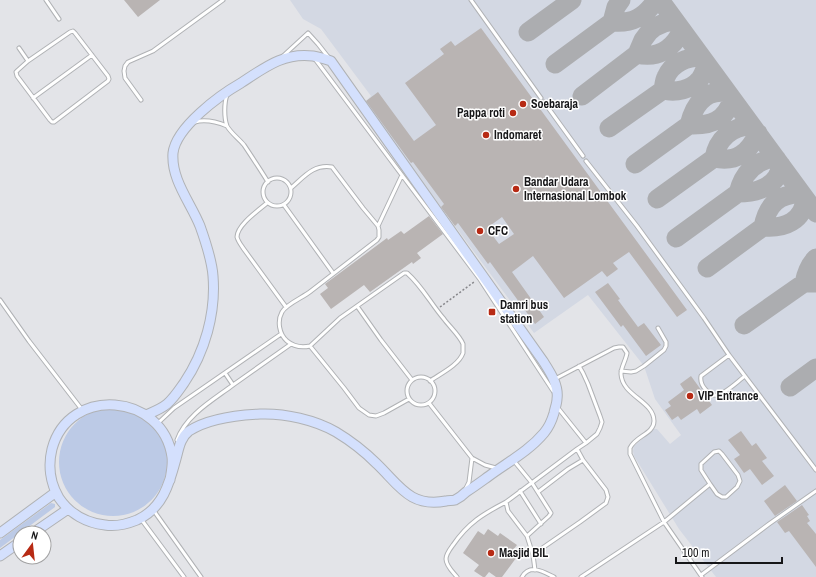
<svg xmlns="http://www.w3.org/2000/svg" width="816" height="577" viewBox="0 0 816 577" font-family="'Archivo Narrow',sans-serif">
	<rect width="100%" height="100%" fill="#e3e4e8"/>
	<path fill="#d3d8e3" d="M290,0H816V577H716L679,529L634,456L633,451L634,446L654,429H657L670,444L681,435L655,399L644,366L588,295L534,333L364,103L371,96L321,29L303,19Z"/>
	<path fill="#bccae6" d="M59 462a54 54 0 1 1 108 0a54 54 0 1 1-108 0Z
		M51,503L55,504V507L0,548V540Z"/>
	<g fill="none" stroke-linecap="round" stroke-linejoin="round">
		<path stroke="#acadb0" stroke-width="19" d="M660,0L816,213
			M612,22C632,24 645,17 656,0
			M528,32L572,0
			M637,54C658,59 673,49 682,30
			M555,64L612,22L616,7L621,0
			M663,90C676,93 691,90 700,79C703,75 705,69 707,64
			M582,96L637,54L643,40L649,32L655,27L664,23L675,21
			M689,125C710,126 726,121 732,99
			M609,128L663,90C664,85 664,81 666,77C672,63 687,57 701,57
			M714,158C737,163 749,152 758,133
			M635,164L689,125C694,105 705,88 728,93
			M738,193C756,193 778,187 781,165
			M657,199L714,158C717,140 732,125 752,126
			M763,227C784,229 804,221 805,198
			M676,238L738,193C743,173 755,160 776,158
			M707,268L763,227C767,205 779,193 802,194
			M804,283C806,273 809,265 816,258
			M744,325L804,283H816
			M790,387L816,368"/>
	</g>
	<path fill="#b9b4b3" fill-rule="evenodd" d="M124,0H160L138,17Z
		M481,28L687,310L677,317L629,252L613,263L618,269L607,277L602,271L564,298L533,256L512,272L544,317L535,324L490,262L488,264L458,223L455,226L441,207L444,204L413,162L411,163L366,101L378,92L414,141L436,125L405,83L444,54L440,49L451,41L455,46ZM502,217L514,234L499,244L487,228Z
		M429,216L443,234L417,253L421,258L413,264L412,262L370,292L364,285L331,309L320,294L328,288L325,284L387,238L388,240L401,231L404,234Z
		M608,283L620,299L618,300L638,327L644,323L661,345L646,356L623,325L621,327L595,292Z
		M691,376L712,405L700,414L697,409L681,420L678,416L672,420L665,410L671,406L668,402L684,390L680,384Z
		M741,431L752,446L756,443L767,458L762,461L774,476L762,485L750,469L744,473L734,459L740,455L728,440Z
		M785,485L797,501L775,516L764,501Z
		M802,505L809,515L807,516L810,521L807,523L816,534V567L789,531L785,533L777,522Z
		M488,529L498,536L500,533L517,545L513,550L519,554L502,577H496L489,572L485,577H483L474,571L479,565L463,553L478,531L484,535Z"/>
	<g fill="none" stroke-linecap="round" stroke-linejoin="round">
		<g stroke="#b0b2b5" stroke-width="5">
			<path id="lane" d="M46,0L59,19
				M471,0L541,98
				M73,31L75,33L108,76L109,79L108,81L54,122H52L50,120L17,76L16,72L18,70L28,61L70,32Z
				M19,48L28,61
				M283,56L308,33L318,44L329,58
				M315,59L479,278L553,391
				M227,95C224,103 224,118 227,126C230,132 239,139 244,145C252,157 260,169 268,182
				M33,98L92,55
				M141,100L125,78L124,71L125,66L128,62L153,51L223,0
				M544,102L583,156
				M195,122C206,119 217,122 227,126
				M586,161L637,226L704,318L729,355L816,470
				M263 192a14 14 0 1 1 28 0a14 14 0 1 1-28 0Z
				M291,188C304,177 313,164 332,167L363,208L378,226L379,230V237L377,240C355,257 333,274 311,291C304,297 286,304 282,312C277,321 279,334 287,341C293,346 301,348 310,346L340,318L404,273H407C422,286 431,304 444,319C449,326 460,336 463,344C463,346 463,351 463,353C459,365 440,374 430,381
				M267,203C259,210 237,225 237,237C238,241 241,245 243,248L286,307
				M284,205L333,273
				M378,226L402,175
				M0,300L29,341L83,411
				M357,306L381,340L412,380
				M310,346L344,388L359,408L369,415L376,416L384,413L409,399
				M729,355L701,376C700,382 702,386 706,390C709,393 712,396 717,395C725,394 738,381 745,376
				M579,366L583,373L588,384L600,416L602,422L600,428L597,434L586,443
				M621,371L631,372L636,371L644,366L664,350L666,346V342L658,328
				M407 391a14 14 0 1 1 28 0a14 14 0 1 1-28 0Z
				M555,379L614,348L619,347H623L627,353C626,360 621,367 621,374C622,396 654,401 654,421C654,434 635,436 630,448C630,450 630,452 630,454L664,522L710,484L717,494L722,497H726L737,487L740,481L738,475L722,454L719,451L714,452L701,464V470L710,484
				M233,385L291,344
				M429,403L472,458L485,465L496,468
				M558,408L586,443L577,449
				M157,424L174,408L281,334
				M177,440C186,415 213,400 233,385L225,373
				M514,461L532,483L551,513L549,516L527,536
				M465,490L469,482L472,458
				M520,491L541,524
				M538,492L568,469L583,460
				M154,511L201,577
				M141,519L184,577
				M533,555L527,536L508,511L506,502L577,449L583,460L606,490L608,497L606,503L580,522L538,551L533,555L535,570
				M701,575L769,524L816,491
				M457,577C453,572 446,566 446,559C446,554 450,549 453,545C468,523 483,514 506,502
				M522,577C530,563 544,572 554,577
				M581,577L664,522L702,577"/>
		</g>
		<g stroke="#b0b2b5" stroke-width="11">
			<path id="secondary" d="M146,415C153,412 161,409 167,404C174,398 179,390 184,383C205,352 216,313 213,276C212,262 205,240 200,226C191,203 171,180 173,153C176,127 220,95 241,83C264,68 284,52 313,56C319,57 325,59 331,61L543,361C550,372 559,385 557,399C557,403 555,408 554,413C552,420 549,427 544,433C529,451 508,462 489,476C482,481 474,487 466,492C463,495 459,498 455,500C452,501 449,500 446,501C410,508 399,485 377,464C365,452 351,441 336,432C315,420 285,413 260,414C237,415 209,418 189,431C181,437 179,447 177,455C170,481 164,508 137,520C127,524 116,527 105,525C87,523 70,514 59,498C50,483 48,465 52,449C69,385 163,393 172,457C173,465 171,473 170,480
				M0,533L56,492
				M33,533L68,509
				M0,556L20,542"/>
		</g>
		<path stroke="#87878b" stroke-width="1.5" stroke-dasharray="2 2" stroke-linecap="butt" d="M440,307L474,282"/>
		<use href="#lane" stroke="#fff" stroke-width="3"/>
		<use href="#secondary" stroke="#d4e0fd" stroke-width="9"/>
	</g>
	<g fill="#b72a14" stroke="#fff" stroke-width="1.5">
		<circle cx="523" cy="104" r="4"/>
		<circle cx="513" cy="113" r="4"/>
		<circle cx="486" cy="135" r="4"/>
		<circle cx="516" cy="189" r="4"/>
		<circle cx="480" cy="231" r="4"/>
		<rect x="488" y="308" width="8" height="8" rx="2"/>
		<circle cx="690" cy="396" r="4"/>
		<circle cx="491" cy="553" r="4"/>
	</g>
	<g text-anchor="middle" stroke-width="3" stroke-linejoin="round" paint-order="stroke">
		<g font-size="12" font-weight="bold" fill="#161618" stroke="#fff" text-anchor="start">
			<text x="531" y="108">Soebaraja</text>
			<text x="505" y="117" text-anchor="end">Pappa roti</text>
			<text x="494" y="139">Indomaret</text>
			<text x="524" y="186">Bandar Udara<tspan x="524" dy="14">Internasional Lombok</tspan></text>
			<text x="488" y="235">CFC</text>
			<text x="500" y="309">Damri bus<tspan x="500" dy="14">station</tspan></text>
			<text x="698" y="400">VIP Entrance</text>
			<text x="499" y="557">Masjid BIL</text>
		</g>
	</g>
	<g transform="translate(32 545) rotate(15)"><circle r="19" fill="#ffffff" stroke="#a2a2a3"/>
	<path d="M0-3L7 15L0 10L-7 15Z" fill="#b72a14"/>
	<text y="-6" font-size="11" font-weight="bold" text-anchor="middle" fill="#161618">N</text>
	</g>
	<path d="M676 557v6h106v-6" fill="none" stroke="#161618" stroke-width="2"/>
	<text x="682" y="557" font-size="12" fill="#161618" stroke="#ffffff" stroke-width="3" paint-order="stroke">100 m</text>
</svg>
